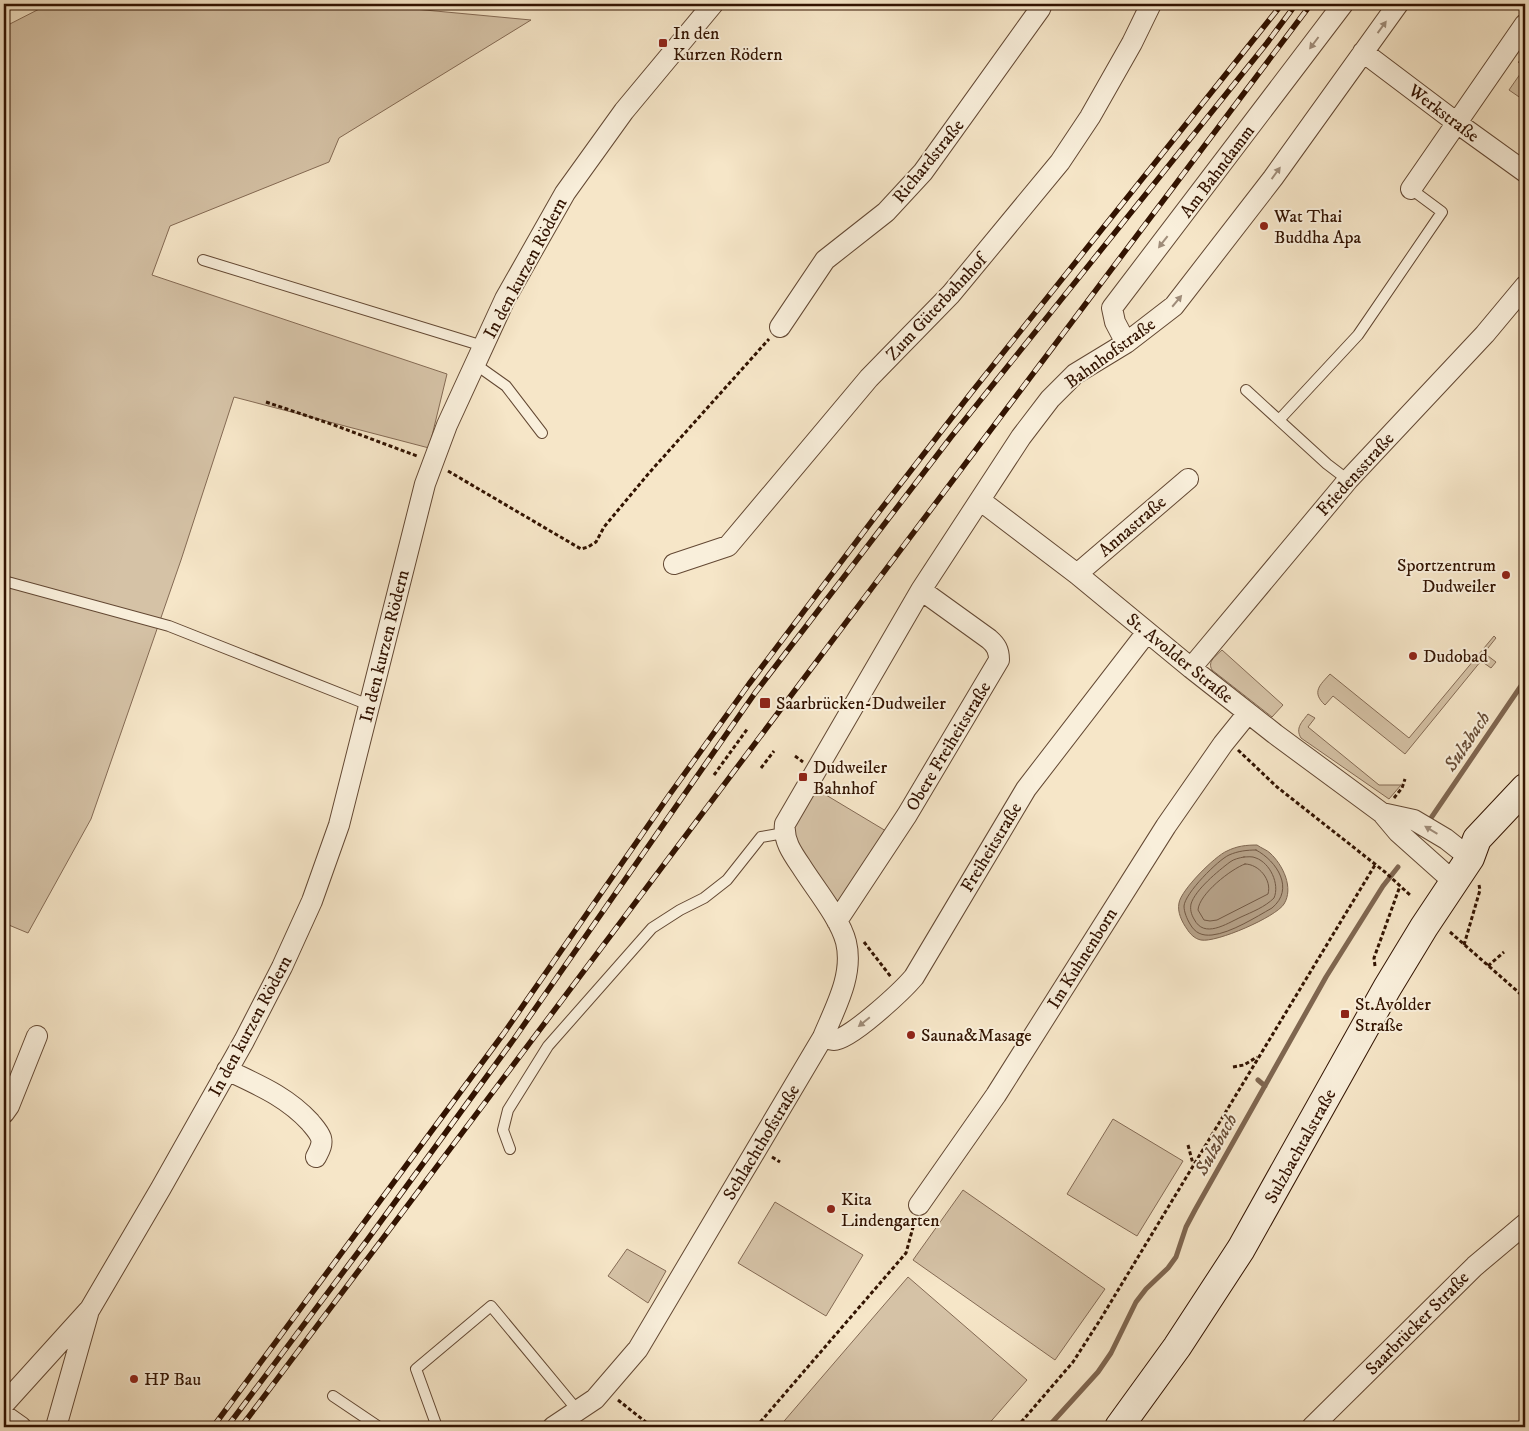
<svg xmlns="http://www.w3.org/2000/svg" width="1529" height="1431" viewBox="0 0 1529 1431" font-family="'IM FELL DW Pica',serif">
	<rect width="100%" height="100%" fill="#f6e6c8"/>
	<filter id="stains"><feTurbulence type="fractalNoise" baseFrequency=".004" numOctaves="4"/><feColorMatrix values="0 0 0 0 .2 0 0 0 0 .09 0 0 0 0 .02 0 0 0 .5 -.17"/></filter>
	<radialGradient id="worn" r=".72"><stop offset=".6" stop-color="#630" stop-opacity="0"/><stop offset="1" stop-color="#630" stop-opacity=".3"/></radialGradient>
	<path fill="#d5c2a6" stroke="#846a54" d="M49,4H361L531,20L339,138L329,162L170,226L152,275L447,374L429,448L234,397L181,560L91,819L28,933L4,923V27Z
		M1525,67V101L1509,90Z
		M1494,636L1496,638L1484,653L1496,662L1491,668L1481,661L1405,754L1333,696L1325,705C1311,692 1320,685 1330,674L1409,738Z
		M1222,650L1283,705L1272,717L1212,670C1207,661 1216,656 1222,650Z
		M1308,714L1315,718L1308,727L1379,785H1401L1389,799L1301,738C1295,728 1302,722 1308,714Z
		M816,789L886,831L839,908L794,837L795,821Z
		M1113,1119L1183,1161L1137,1236L1067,1194Z
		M963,1190L1105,1289L1055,1360L913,1260Z
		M775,1202L863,1255L826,1316L738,1263Z
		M627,1249L666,1271L648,1303L608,1276Z
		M908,1277L1027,1380L986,1427H779Z"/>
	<path fill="#b39e84" stroke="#7f6650" d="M1257,845C1261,848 1267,850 1270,853C1283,865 1294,888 1284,904C1276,917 1216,943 1201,940C1195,939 1190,934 1187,929C1182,922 1177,912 1179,903C1181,890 1215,856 1227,851C1237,846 1246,845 1257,845Z"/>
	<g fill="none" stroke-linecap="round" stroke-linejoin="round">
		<path stroke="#725842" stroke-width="1" d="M1256,850C1277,861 1295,889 1272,908C1256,917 1231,933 1212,935C1202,936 1195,933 1190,924C1187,919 1184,912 1184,906C1185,893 1218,860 1229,855C1238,851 1247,850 1256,850Z
			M1244,857C1248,857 1252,856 1256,858C1270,863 1280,884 1274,898C1265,907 1252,912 1241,917C1226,924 1204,939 1194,919C1191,914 1190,909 1191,904C1195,890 1218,871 1230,862C1234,859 1239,858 1244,857Z
			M1245,864C1259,864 1272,880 1268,894L1217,920L1210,921L1204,920L1198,910C1199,894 1231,869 1245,864Z"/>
		<path stroke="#7f6650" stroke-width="5" d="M1431,818L1525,680
			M1258,1080L1265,1086
			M1048,1427L1098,1372L1111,1353L1136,1302L1146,1289L1168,1268L1176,1257L1186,1227L1195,1210L1326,977L1383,886L1398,867"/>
		<g stroke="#634833" stroke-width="12">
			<path id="lane" d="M203,260L483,346
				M475,364L506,386L542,433
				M1246,390L1327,464L1348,480
				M1279,420L1358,335L1442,212L1411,189
				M4,581L169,626L369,705
				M510,1149L503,1130L508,1110L548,1046L652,928L680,910L704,898L727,880L761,837L784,833
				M333,1396L379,1427
				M437,1427L416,1369L491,1306L578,1411"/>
		</g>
		<g stroke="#634833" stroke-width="22">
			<path id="street" d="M1363,52L1457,123L1525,172
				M1411,189L1525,24
				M780,327L825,260L886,212L923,172L1040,9L1042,4
				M1126,343L1115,322L1112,308L1343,4
				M981,501L1077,574L1191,668L1275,734L1382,813L1398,832L1454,882
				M674,564L728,546L869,378L951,294L1060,162L1090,117L1132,43L1151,4
				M1077,574L1188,479
				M1191,668L1348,480L1485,334L1525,286
				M1382,813L1414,820L1446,839L1470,858
				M837,921L907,815L999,660C999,650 996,645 989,639L921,590
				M823,1037C826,1038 831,1040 834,1040C850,1040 903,990 914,977L1026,789L1147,632
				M227,1070C258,1085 286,1096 310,1122C314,1127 319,1132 321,1138C323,1145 319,1151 316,1157
				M4,1113L9,1106L37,1036
				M919,1205L996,1095L1166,826L1223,744L1248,713
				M4,1404L90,1309L161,1188L244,1041L282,967L312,901L339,825L425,484L447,425L505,299L565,193L624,111L713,4
				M4,1415L21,1427
				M56,1427L88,1314
				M553,1427L595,1399L638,1349L823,1037C835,1008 854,975 846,942C840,918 814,887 801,866C792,853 783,840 785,824L921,590L1021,437L1050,399L1075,374L1126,343L1174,306L1273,178L1398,4
				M1312,1427L1475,1266L1525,1224"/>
		</g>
		<g stroke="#321301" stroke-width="30">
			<path id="secondary" d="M1119,1427L1177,1347L1241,1249L1387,988L1424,927L1470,858L1477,839L1525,788"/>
		</g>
		<path stroke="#321301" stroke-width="3" stroke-dasharray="4 2.5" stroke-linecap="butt" d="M1519,61L1525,66
			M266,402L334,425L417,456
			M448,471L581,549L588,547L596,542L604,527L649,473L769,339
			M1238,750L1277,787L1385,872L1411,896
			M795,756L803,762
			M761,768L774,751
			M714,775L748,728
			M1394,798L1402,788L1405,779
			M1450,932L1525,998
			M864,942L891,977
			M1464,945L1480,890L1479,885
			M1375,966L1374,958L1400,886
			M1488,966L1504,952
			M1233,1067L1244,1065L1257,1057
			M1188,1145L1193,1164
			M772,1157L780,1162
			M618,1400L652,1427
			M756,1427L906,1253L915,1220
			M1017,1427L1073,1362L1100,1320L1375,865"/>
		<use href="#lane" stroke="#f9efdb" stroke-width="10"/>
		<use href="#street" stroke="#f9efdb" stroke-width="20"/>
		<use href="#secondary" stroke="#f9efdb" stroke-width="28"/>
		<g stroke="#321301" stroke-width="5.5">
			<path id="rail" d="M213,1427L504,1033L670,794L749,684L878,513L971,393L1282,4
				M227,1427L368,1239L514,1039L755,693L951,437L1267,43L1296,4
				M241,1427L1311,4"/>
		</g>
		<use href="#rail" stroke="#f9efdb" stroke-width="4" stroke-dasharray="11" stroke-linecap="butt"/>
	</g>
	<defs><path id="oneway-solid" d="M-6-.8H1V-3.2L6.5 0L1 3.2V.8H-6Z" transform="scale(1.25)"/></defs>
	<g fill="#9f8c79">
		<use href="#oneway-solid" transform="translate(1382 27) rotate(-54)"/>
		<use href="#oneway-solid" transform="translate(1314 43) rotate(127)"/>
		<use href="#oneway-solid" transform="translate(1276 173) rotate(-54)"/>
		<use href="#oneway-solid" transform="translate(1163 242) rotate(128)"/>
		<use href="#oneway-solid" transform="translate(1177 301) rotate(-50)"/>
		<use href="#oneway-solid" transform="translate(1431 830) rotate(-149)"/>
		<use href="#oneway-solid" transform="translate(864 1022) rotate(141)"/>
	</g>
	<g fill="#8f2418" stroke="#f9efdb" stroke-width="2">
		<rect x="658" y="38" width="10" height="10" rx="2.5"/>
		<circle cx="1264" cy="226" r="5"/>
		<circle cx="1506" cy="575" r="5"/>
		<circle cx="1413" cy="656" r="5"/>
		<rect x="759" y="697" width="12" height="12" rx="2.5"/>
		<rect x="798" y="772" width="10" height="10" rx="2.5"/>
		<rect x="1340" y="1009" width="10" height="10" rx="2.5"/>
		<circle cx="911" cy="1035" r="5"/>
		<circle cx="831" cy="1209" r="5"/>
		<circle cx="134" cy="1379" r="5"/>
	</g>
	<g text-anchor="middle" stroke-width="4" stroke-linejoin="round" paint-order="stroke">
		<g font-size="18" fill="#321301" stroke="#f9efdb" text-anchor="start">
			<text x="673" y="39">In den<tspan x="673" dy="21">Kurzen Rödern</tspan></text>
			<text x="1274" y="222">Wat Thai<tspan x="1274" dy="21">Buddha Apa</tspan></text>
			<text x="1496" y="571" text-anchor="end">Sportzentrum<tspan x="1496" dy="21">Dudweiler</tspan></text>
			<text x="1423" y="662">Dudobad</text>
			<text x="776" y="709">Saarbrücken-Dudweiler</text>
			<text x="813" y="773">Dudweiler<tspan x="813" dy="21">Bahnhof</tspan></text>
			<text x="1355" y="1010">St.Avolder<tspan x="1355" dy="21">Straße</tspan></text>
			<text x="921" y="1041">Sauna&amp;Masage</text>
			<text x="841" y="1205">Kita<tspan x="841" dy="21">Lindengarten</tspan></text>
			<text x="144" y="1385">HP Bau</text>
		</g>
		<g font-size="18" fill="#321301" stroke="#f9efdb">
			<text transform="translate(1444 113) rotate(37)" y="6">Werkstraße</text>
			<text transform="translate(928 161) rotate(-51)" y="6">Richardstraße</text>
			<text transform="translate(1217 171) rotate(-53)" y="6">Am Bahndamm</text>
			<text transform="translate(525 268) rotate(-62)" y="6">In den kurzen Rödern</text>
			<text transform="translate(936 307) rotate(-47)" y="6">Zum Güterbahnhof</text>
			<text transform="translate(1110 353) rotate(-36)" y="6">Bahnhofstraße</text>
			<text transform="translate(1355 474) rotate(-48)" y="6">Friedensstraße</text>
			<text transform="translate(1132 526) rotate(-41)" y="6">Annastraße</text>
			<text transform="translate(384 646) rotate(-76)" y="6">In den kurzen Rödern</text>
			<text transform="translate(1180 658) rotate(39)" y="6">St. Avolder Straße</text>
			<text transform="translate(948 746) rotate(-59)" y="6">Obere Freiheitstraße</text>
			<text transform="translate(991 847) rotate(-59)" y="6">Freiheitstraße</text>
			<text transform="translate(1082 958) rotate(-58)" y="6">Im Kuhnenborn</text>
			<text transform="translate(250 1026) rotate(-62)" y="6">In den kurzen Rödern</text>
			<text transform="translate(761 1142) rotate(-59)" y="6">Schlachthofstraße</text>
			<text transform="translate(1300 1146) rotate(-61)" y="6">Sulzbachtalstraße</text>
			<text transform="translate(1417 1323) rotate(-45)" y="6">Saarbrücker Straße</text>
		</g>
		<g font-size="19" font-style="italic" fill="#664b35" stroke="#f9efdb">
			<text transform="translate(1466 741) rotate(-56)" y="7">Sulzbach</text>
			<text transform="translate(1215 1144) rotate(-61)" y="7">Sulzbach</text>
		</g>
	</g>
	<rect width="1529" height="1431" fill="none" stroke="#f6e6c8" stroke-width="20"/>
	<rect x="5" y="5" width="1519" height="1421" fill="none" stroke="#321301" stroke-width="2.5"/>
	<rect x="10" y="10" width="1509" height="1411" fill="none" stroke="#321301"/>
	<rect width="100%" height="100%" filter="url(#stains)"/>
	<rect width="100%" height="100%" fill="url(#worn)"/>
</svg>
